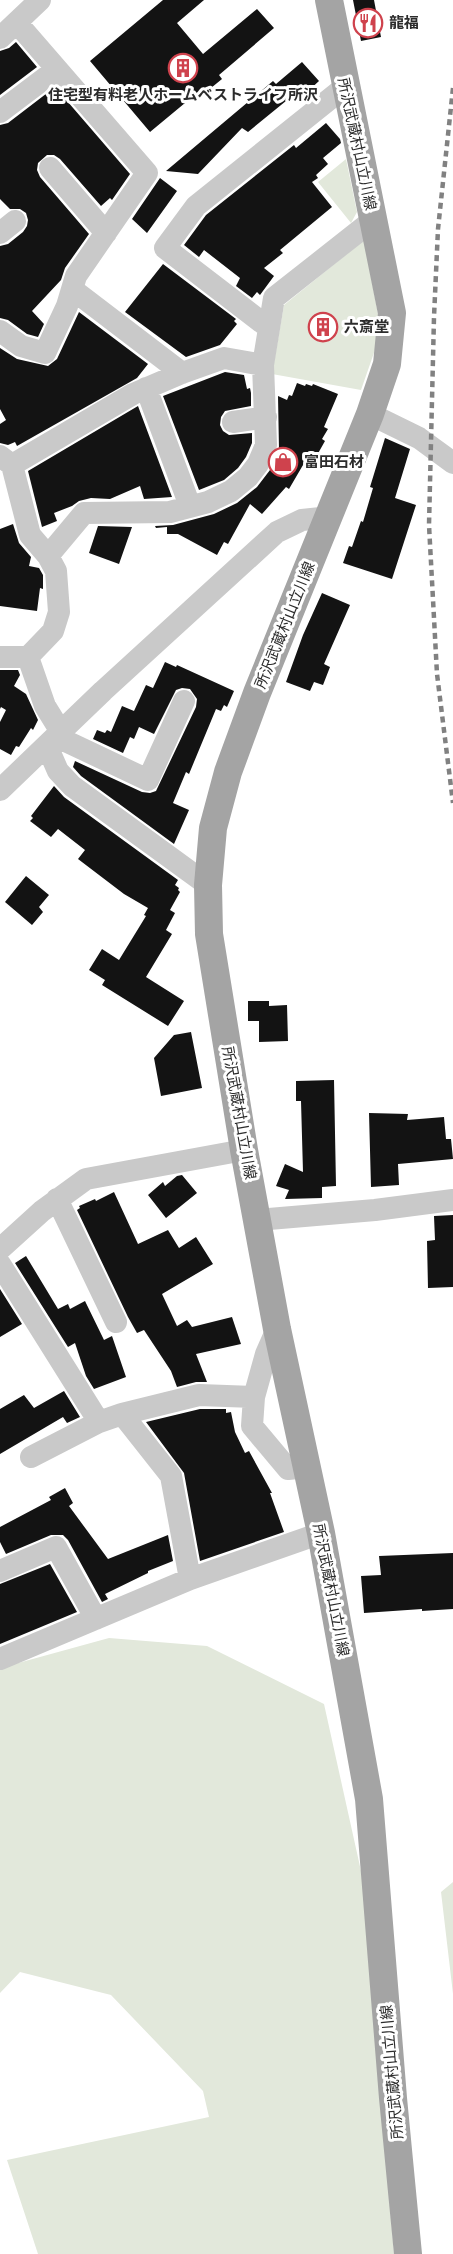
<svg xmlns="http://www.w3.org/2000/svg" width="453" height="2254" viewBox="0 0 453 2254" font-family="'Open Sans','Noto Sans JP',sans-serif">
	<rect width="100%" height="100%" fill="#fff"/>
	<path fill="#e2e8db" d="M346,159L357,212L351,223L318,182Z
		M364,240L378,314L376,347L361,390L272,374L284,305Z
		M109,1638L207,1646L324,1704L363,1880L394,2254H38L7,2160L209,2117L203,2091L111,1995L20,1972L0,1993V1668Z
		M453,1882V1994L441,1892Z"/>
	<path fill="#131313" d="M163,0H204L177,23L203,54L257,9L274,28L219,75L222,79L195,101L191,98L150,132L90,61Z
		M353,0H374L381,37L361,41Z
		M16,42L37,67L0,95V51L9,48Z
		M302,62L319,81L306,93L305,91L300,95L297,92L248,132L242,128L198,174L166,171L273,81L276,84Z
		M55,87L130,174L112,200L110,198L101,206L60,159L54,155H47L38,163L37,170L40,177L89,234L65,268L61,280L32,311L44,324L38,337L27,334L8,320L0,318V246L8,244L23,232L27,226L28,220L26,213L20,209H10L0,199V125L8,123Z
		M326,123L340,139L341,143L323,158L328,164L316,175L318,178L312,182L332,207L280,250L283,253L264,268L274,276L260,295L257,292L252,298L236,286L240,278L204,250L199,257L184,245L206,215L294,145L296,148Z
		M160,178L177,191L147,233L132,219Z
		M163,264L236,319L234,321L237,324L220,345L186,357L125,312Z
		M79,312L148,364L137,378L17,446L15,442L8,445L0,443V424L6,420L0,409V348L17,359L48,366L57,359Z
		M317,316L334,320L330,337L313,333Z
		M225,372L244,375L247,389L250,388L251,393V406L225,411L221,417L220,425L223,431L229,435L252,433V443L246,457L238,468L224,480L199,490L163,396Z
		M297,383L305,386L306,384L312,386L313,384L338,394L324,427L328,429L322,439L325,441L316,457L310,453L289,489L286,487L262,514L250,504L228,544L224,542L217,555L178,534H167V527L156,528L155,526L173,525L214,514L237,503L257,487L270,470L279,450L278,396L287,400L289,395L292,396Z
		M138,406L172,497L144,499L140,486L110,499L91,498L79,501L72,506L54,513L57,521L42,527L28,471Z
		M385,438L410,449L395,498L416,505L392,579L343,563L349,546L352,547L361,521L363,522L373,488L370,487Z
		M13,524L19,543L31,557L29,566L39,568L43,575V589L40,588L37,611L0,606V529Z
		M98,526L132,527L119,564L89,553Z
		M322,593L350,605L324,664L330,667L323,685L314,682L310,691L286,682L303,635Z
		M165,662L176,667L177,665L234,691L227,707L224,705L221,711L216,709L189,774L186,772L173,803L189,810L174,844L81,776L73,767L75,761L142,792L150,793L156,791L196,707L197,699L190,689L182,688L176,690L154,734L139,727L134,739L130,737L123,753L93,739L97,730L105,733L107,730L111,732L122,706L134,711L146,685L153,688Z
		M0,670H18L20,675L14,686L26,694L38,720L33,730L31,728L19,747L16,746L11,755L0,749V722L6,710L1,707L0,709Z
		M54,786L64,797L178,880L175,885L179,888L178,890L180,892L170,910L175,913L166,930L172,934L146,977L184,1001L168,1026L102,985L105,980L89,970L102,949L119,960L146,916L144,915L148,908L124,894L78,859L85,850L58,829L51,837L30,821L33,818L31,816Z
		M26,876L49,895L39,907L43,912L32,925L5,902Z
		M248,1001H269V1006L287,1005L288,1041L259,1042V1021H248Z
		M191,1032L202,1088L161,1096L154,1058L174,1035Z
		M334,1080L336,1186L322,1187V1198L285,1199L289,1190L276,1186L285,1164L303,1172L301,1101H296V1081Z
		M369,1113L408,1114L407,1120L444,1117L446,1139H451L453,1159L398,1164L399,1185L371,1187Z
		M182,1175L197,1193L166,1218L148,1195L163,1182L165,1186L177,1176Z
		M114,1192L138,1244L168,1230L179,1248L196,1237L213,1264L162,1294L177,1326L187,1320L192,1327L232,1317L241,1344L196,1354L207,1382H196L177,1387L171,1371L144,1330L137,1333L128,1317L77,1210L80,1208L79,1206L95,1199L96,1201Z
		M453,1215V1287L428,1288L427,1241L435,1240L434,1216Z
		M26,1256L58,1309L68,1304L70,1309L85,1301L104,1340L112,1336L126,1377L94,1389L86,1376L75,1343L68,1347L15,1263Z
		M0,1289L22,1324L0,1337Z
		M64,1391L80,1417L67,1423L63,1417L0,1454V1409L24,1395L34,1408Z
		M200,1409H226V1413L231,1412L235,1432L245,1453L249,1451L272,1493H270L284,1532L200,1561L184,1473L146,1422Z
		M65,1488L73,1503L69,1506L108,1559L168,1535L173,1561L148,1571V1573L105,1594L108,1599L102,1602L68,1540L63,1535H51L6,1554L0,1542V1527L51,1500L49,1497Z
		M453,1553V1609L422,1611V1609L364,1613L361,1576L381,1575L379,1556Z
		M50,1564L77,1612L0,1644V1584Z"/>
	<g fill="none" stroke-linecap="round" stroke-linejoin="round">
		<path stroke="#c9c9c9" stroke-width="22" d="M0,38L40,0
			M0,112L57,69
			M50,168L106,233
			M0,233L15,221
			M72,289L182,373
			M269,328L165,248L196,206L346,86
			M0,331L21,346L45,353L67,306L76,276L147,173L17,23
			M146,388L190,506
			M370,414L419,438L453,463
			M233,422L266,417
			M0,456L12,465L133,394L182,373L224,358L263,365L274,298L373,220
			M12,465L30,535L48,556L56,571L59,612L53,631L28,657L45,706L61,732
			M48,556L84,513L170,512L208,502L231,491L248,477L258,464L266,445L263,365
			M0,657H28
			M57,737L148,780L184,701
			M47,746L58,771L72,786L208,885
			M0,790L103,691L277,532L302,520L330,517
			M57,1199L116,1322
			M257,1220L375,1210L453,1200
			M0,1249L42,1211L86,1179L244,1150
			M0,1264L99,1422
			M254,1397L252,1426L288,1469L307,1467
			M122,1414L171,1476L190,1579
			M31,1457L99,1422L122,1414L199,1395L254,1397L266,1354L277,1329
			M0,1571L56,1547L96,1619
			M0,1659L190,1579L321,1533"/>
		<path stroke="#a4a4a4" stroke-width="28" d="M329,0L392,313L387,364L370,414L257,693L228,772L213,828L208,885L209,934L244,1150L277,1329L321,1533L369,1799L393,2098L408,2254"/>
		<path stroke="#818181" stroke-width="4.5" stroke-dasharray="6 4.5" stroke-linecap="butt" d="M453,88L438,229L434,317L429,525L437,674L453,803"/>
	</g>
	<defs>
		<g id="restaurant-ring" transform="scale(1.5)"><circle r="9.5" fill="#fff" stroke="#cf424d" stroke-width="1.5"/><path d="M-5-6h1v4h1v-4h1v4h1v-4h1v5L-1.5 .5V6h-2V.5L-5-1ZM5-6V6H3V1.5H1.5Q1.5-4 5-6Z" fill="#cf424d"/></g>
		<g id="building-ring" transform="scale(1.5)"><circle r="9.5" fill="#fff" stroke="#cf424d" stroke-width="1.5"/><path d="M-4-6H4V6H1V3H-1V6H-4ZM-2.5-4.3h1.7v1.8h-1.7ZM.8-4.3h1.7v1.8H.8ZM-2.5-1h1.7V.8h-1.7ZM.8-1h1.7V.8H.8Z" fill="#cf424d"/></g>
		<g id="shop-ring" transform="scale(1.5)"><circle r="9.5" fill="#fff" stroke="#cf424d" stroke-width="1.5"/><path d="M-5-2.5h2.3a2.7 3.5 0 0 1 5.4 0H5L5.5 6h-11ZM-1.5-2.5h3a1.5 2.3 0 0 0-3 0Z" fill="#cf424d"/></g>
	</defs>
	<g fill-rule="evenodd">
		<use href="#restaurant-ring" x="368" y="23"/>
		<use href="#building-ring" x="183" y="68"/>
		<use href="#building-ring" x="323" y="327"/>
		<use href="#shop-ring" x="283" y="462"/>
	</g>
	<g text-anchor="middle" stroke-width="6" stroke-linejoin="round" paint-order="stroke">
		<g font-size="15" font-weight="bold" fill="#2c2c2c" stroke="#fff" text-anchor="start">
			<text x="389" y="28">龍福</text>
			<text x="183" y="100" text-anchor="middle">住宅型有料老人ホームベストライフ所沢</text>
			<text x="344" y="332">六斎堂</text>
			<text x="304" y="467">富田石材</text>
		</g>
		<g font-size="15" fill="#2c2c2c" stroke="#fff">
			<text transform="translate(357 144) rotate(78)" y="5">所沢武蔵村山立川線</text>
			<text transform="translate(285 625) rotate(-68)" y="5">所沢武蔵村山立川線</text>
			<text transform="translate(239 1113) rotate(80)" y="5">所沢武蔵村山立川線</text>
			<text transform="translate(331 1590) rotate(79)" y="5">所沢武蔵村山立川線</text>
			<text transform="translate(392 2072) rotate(-95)" y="5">所沢武蔵村山立川線</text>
		</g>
	</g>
</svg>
